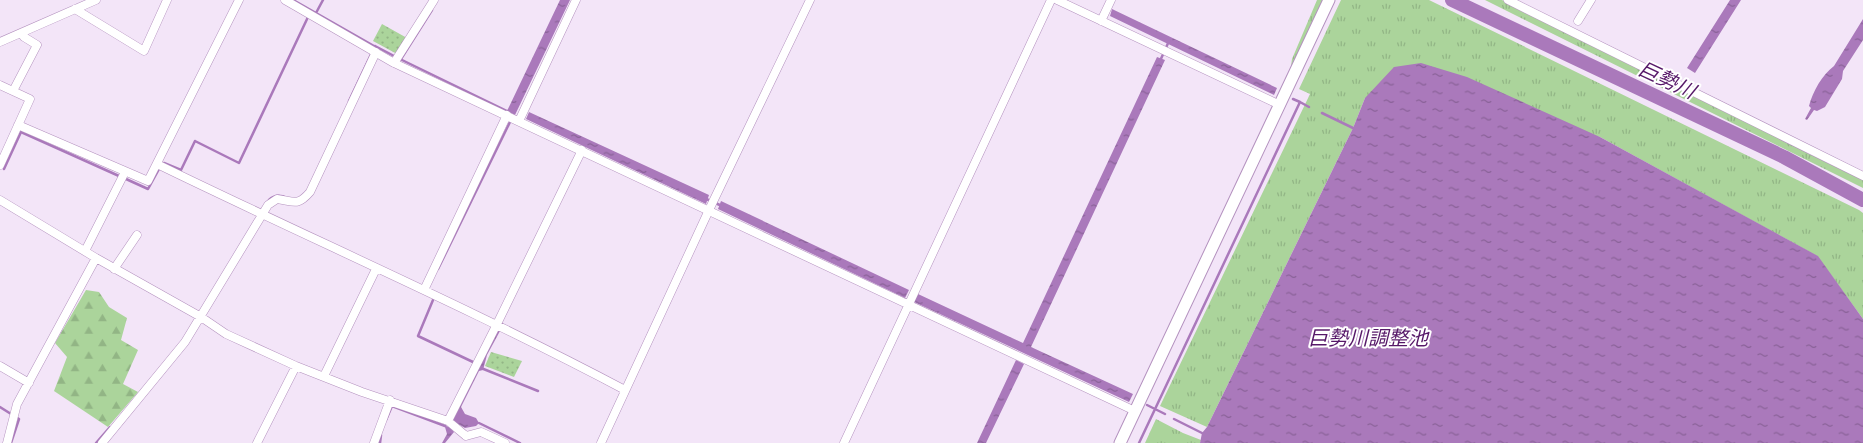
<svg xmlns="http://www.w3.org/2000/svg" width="1863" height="443" viewBox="0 0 1863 443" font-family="Figtree,'Noto Sans JP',sans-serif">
	<defs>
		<pattern id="grass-tufts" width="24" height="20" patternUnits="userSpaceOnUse" patternTransform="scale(1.25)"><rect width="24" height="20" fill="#abd49b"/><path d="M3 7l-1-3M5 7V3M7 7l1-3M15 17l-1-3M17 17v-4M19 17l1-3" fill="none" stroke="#92b585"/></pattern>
		<pattern id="forest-firs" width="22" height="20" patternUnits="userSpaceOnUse" patternTransform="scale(1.25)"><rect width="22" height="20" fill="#abd49b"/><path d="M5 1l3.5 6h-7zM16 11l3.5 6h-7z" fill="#92b585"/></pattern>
		<pattern id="park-dots" width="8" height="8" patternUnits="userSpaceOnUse" patternTransform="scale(1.25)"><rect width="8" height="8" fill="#abd49b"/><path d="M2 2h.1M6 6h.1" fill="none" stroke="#92b585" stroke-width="1.8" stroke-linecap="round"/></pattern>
		<pattern id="water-ripples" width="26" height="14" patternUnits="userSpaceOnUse" patternTransform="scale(1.25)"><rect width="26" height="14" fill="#aa79bb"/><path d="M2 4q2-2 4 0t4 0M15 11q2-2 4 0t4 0" fill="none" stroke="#896197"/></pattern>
	</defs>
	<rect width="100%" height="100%" fill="#f3e5f8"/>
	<path fill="url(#grass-tufts)" d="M1317,0H1323L1290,73L1292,59Z
		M1341,0H1429L1859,210L1863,213V319L1817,256L1600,137L1365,98L1353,128L1207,427L1160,406L1310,94L1299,89Z
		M1485,0H1502L1839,166L1863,180V188Z
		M1156,419L1183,433L1201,440L1200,443H1145Z"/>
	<path fill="url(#forest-firs)" d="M86,290L99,292L109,307L127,318L121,340L138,350L123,384L138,392L108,427L54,391L67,357L55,343Z"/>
	<path fill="url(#park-dots)" d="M382,24L407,38L397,54L373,41Z
		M491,352L522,361L514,377L485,366Z"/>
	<path fill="url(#water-ripples)" d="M560,0H570L515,115L507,111Z
		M1730,0H1741L1695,73L1687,68Z
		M1112,9L1277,88L1274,95L1110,16Z
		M1863,19V40L1843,71L1842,79L1825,107L1817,111L1814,110L1807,120L1805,119L1811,108L1809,106C1813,91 1822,75 1834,66Z
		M1157,57L1165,60L1031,347L1133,394L1129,402L914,302L918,294L1023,343Z
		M1421,63L1467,77L1600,137L1818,256L1863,319V443H1200L1202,433L1207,427L1353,128L1365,98L1394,67Z
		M529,112L709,195L706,204L526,119Z
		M721,201L909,290L905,298L718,209Z
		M499,329L500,331L487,355L483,370L479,371L461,407L465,414L476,418L479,423L476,426L465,428L456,423L452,429L454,432L445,443H442L447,434L445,427L446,426L449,427L453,420V415L496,331Z
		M1016,360L1024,364L986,443H977Z"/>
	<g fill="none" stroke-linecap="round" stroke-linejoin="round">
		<path stroke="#aa79bb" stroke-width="2.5" d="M293,0L374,46
			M316,13L323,0
			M401,59L432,10
			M402,60L507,111H509
			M1160,61L1169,41
			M349,101L375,46L396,57
			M1300,102L1309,107
			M1322,113L1353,128
			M164,163L181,170L195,141L239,163L308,17
			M4,169L21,132L119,176
			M126,179L148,189L159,169
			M704,198L722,206
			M269,200C274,195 281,195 287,198
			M438,269L510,122
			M433,300L418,336L473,362
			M481,368L538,391
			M1147,405L1165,414
			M0,407L19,419L11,443
			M1174,419L1202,433
			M386,420L392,406L445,426
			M479,423L520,443
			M96,443L110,427
			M380,443L381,435
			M1139,443L1300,102L1293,99"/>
		<path stroke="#aa79bb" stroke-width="14" d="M1452,0L1784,157L1863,200"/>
		<g stroke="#b492bf" stroke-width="9">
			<path id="street" d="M285,0L394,63L1135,411
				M1057,0L1280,105
				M1508,0L1863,176
				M75,9L144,51L167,0
				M1101,21L1111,0
				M1578,21L1591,0
				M0,42L96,0
				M394,63L434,0
				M0,85L30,99L0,165
				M13,91L37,45L24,37L21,33
				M519,121L576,0
				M18,125L148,181L239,0
				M157,164C313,240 472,309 625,390
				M0,200L96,258L201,317L226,334L296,366L362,392L448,421L466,436
				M85,251L125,172
				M114,269L137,235
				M424,290L507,115
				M0,366L29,383
				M324,376L376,269
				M448,421L497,324L582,150
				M466,436L481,432L505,443
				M7,443L17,404L96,258
				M102,443L185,342L268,205L277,199C294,201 297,207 310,192L376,52
				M257,443L296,366
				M374,443L390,400
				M601,443L709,210L810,0
				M844,443L1051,0"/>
		</g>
		<g stroke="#b492bf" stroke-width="13">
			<path id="secondary" d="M1120,443L1329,0"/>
		</g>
		<use href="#street" stroke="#fff" stroke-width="8"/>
		<use href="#secondary" stroke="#fff" stroke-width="11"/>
	</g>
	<g text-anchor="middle" stroke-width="4" stroke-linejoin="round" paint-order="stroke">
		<g font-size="20" font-style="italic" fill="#561868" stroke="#fff">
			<text transform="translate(1667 80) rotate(25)" y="7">巨勢川</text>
			<text x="1368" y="345">巨勢川調整池</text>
		</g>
	</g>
</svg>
